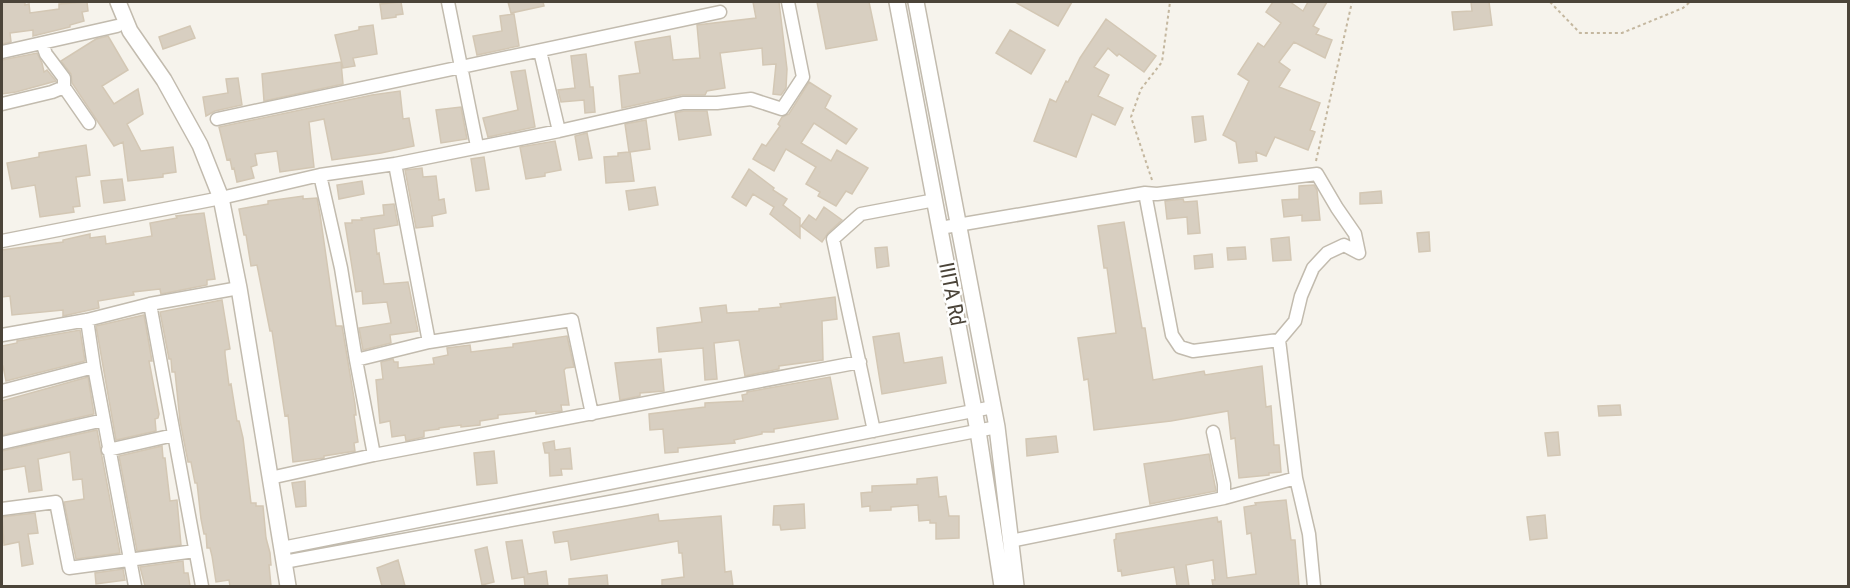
<svg xmlns="http://www.w3.org/2000/svg" width="1850" height="588" viewBox="0 0 1850 588" font-family="'Roboto Condensed',sans-serif">
	<rect width="100%" height="100%" fill="#f6f3ec"/>
	<path fill="#d8cfc1" stroke="#d3c7b4" stroke-width="1.5" d="M2,2H25V5L29,4L30,13L59,9V4L87,2L88,11L82,12L84,21L70,25V27L33,36V30L10,33L11,42L2,44Z
		M401,2L403,14L396,15V17L382,19L380,4Z
		M508,2H543L544,6L511,13Z
		M753,2H779L787,69L786,88L781,95L773,94L776,64L763,65L762,48L720,53L725,88L707,91L705,95H681L622,108L619,76L640,73L635,42L670,36L673,60L700,58L697,25L756,18Z
		M817,2H869L877,40L826,49Z
		M1015,2H1072L1058,26Z
		M1273,2H1290L1303,11L1308,2H1327L1313,26L1319,29L1316,34L1332,40L1325,58L1294,42L1279,62L1290,70L1279,87L1320,103L1310,130L1315,132L1308,150L1275,137L1266,156L1256,152L1257,161L1239,163L1236,142L1223,135L1249,81L1238,74L1258,43L1264,47L1281,23L1266,12Z
		M1471,2H1489L1492,25L1454,30L1452,12L1472,11Z
		M514,14L519,46L477,55L473,36L502,31L500,16Z
		M1106,19L1156,56L1144,72L1119,54L1117,56L1108,48L1094,67L1109,75L1098,96L1123,108L1115,125L1092,114L1076,157L1034,141L1050,99L1056,102L1066,81L1068,82L1080,58Z
		M373,25L377,54L353,58L355,66L343,68L335,35L359,30V27Z
		M190,26L195,38L163,49L159,37Z
		M1010,30L1045,50L1031,74L996,53Z
		M108,36L128,70L102,86L114,104L138,89L143,114L127,124L141,151L173,147L176,172L163,174V177L128,181L123,142L114,146L72,83L71,74L61,61L96,39Z
		M37,53L42,63L44,72L47,70L56,81L16,92L2,94V60Z
		M586,54L590,87H593L595,112L585,113L584,100L561,102L558,90L575,88L571,56Z
		M341,62L343,84L264,101L262,74Z
		M525,70L535,127L488,137L483,118L518,110L511,72Z
		M238,78L242,105L215,111L206,116L203,97L228,93L226,79Z
		M809,82L831,96L825,108L857,129L846,144L814,123L801,143L831,161L837,150L868,168L852,194L846,191L836,206L818,196L820,192L806,184L816,167L786,149L774,171L753,159L762,144L766,146L780,126L778,124L782,117L789,114Z
		M400,91L403,119L409,118L414,146L381,153L332,160L324,119L309,122L314,167L280,172L277,151L255,154L257,165L251,167L254,178L237,182L234,168L232,169L230,159L227,160L219,127L372,95Z
		M461,107L467,139L441,143L436,110Z
		M684,111H707L711,135L679,140L675,113Z
		M1203,116L1206,140L1195,142L1192,117Z
		M646,120L650,149L630,152L634,181L606,183L604,157L618,156V153L629,152L625,124Z
		M587,133L592,158L579,160L575,136Z
		M555,141L561,170L545,173V176L526,179L520,147Z
		M86,145L90,175L76,177L80,206L73,207L74,212L40,217L35,185L12,189L7,163L39,157V153Z
		M484,157L489,189L476,191L471,159Z
		M422,168L423,177L436,176L439,200L444,199L446,213L432,216L433,226L416,228L405,170Z
		M749,169L774,188L773,190L787,199L783,205L800,218V238L770,214L774,207L753,194L746,206L732,197Z
		M122,179L125,200L104,203L101,181Z
		M362,181L364,194L339,199L337,185Z
		M1314,185L1317,190L1320,220L1302,221V215L1284,217L1282,200L1299,199V186Z
		M655,187L658,205L629,210L626,191Z
		M1381,191L1382,203L1360,204V193Z
		M303,196V199L317,198L320,214L336,326H342L355,404L356,415H354L358,442L354,443L355,451L324,456V458L317,459L293,462L288,415L285,416L272,331H270L257,265L251,266L246,235H244L239,209L268,204V201Z
		M1183,199L1184,202L1197,201L1200,233L1188,234L1187,217L1167,219L1165,201Z
		M394,204L398,225L374,229L377,254L379,253L384,284L408,282L418,331L390,335L391,343L363,350L359,328L391,323L387,302L363,304L362,291L356,292L345,223H352V220H362L361,218L384,215L383,205Z
		M824,207L842,220L828,233L822,242L801,226L809,215L816,220Z
		M204,213L215,279L207,280V285L161,294L160,289L133,292L134,295L98,301L99,308L63,316V310L12,315L10,296L2,297V250L63,242V240L90,234V238L105,236L106,244L152,236L150,223L177,218L176,216Z
		M1124,222L1142,328H1145L1153,380L1204,371L1205,375L1262,366L1266,407L1271,406L1274,445H1279L1281,472L1269,473V475L1239,478L1235,438L1231,439L1228,411L1171,421L1094,430L1088,379L1084,380L1078,338L1116,333L1107,268H1104L1098,226Z
		M1429,232L1430,251L1419,252L1417,233Z
		M1289,237L1291,260L1273,261L1271,239Z
		M887,247L889,266L877,268L875,248Z
		M1245,247L1246,259L1228,260L1227,248Z
		M1212,254L1213,267L1195,269L1194,256Z
		M835,297L837,319L822,321L823,360L779,366V369L745,376L739,340L714,343L717,379L705,380L703,348L659,352L657,328L702,322L700,308L726,305L727,313L759,311V309L781,307L780,304Z
		M222,300L230,349L225,350V354L229,385L231,384L237,421H239L243,438L251,503H256V506H263L266,538L270,553L271,565H269L271,586H230L229,580L216,582L212,556L210,548H207L206,534H204L201,519L197,483H195L191,462H188L180,421L175,372H172L171,359H169L160,312Z
		M144,315L152,361H149L159,414L158,418L155,419L156,431L116,440L96,326Z
		M80,330L85,361L6,381L3,366H2V346L17,343V341Z
		M899,333L904,363L942,357L946,383L882,394L873,337Z
		M567,336L574,367L566,368L564,370L569,405H561L562,411L536,414V411L498,415V418L480,421V425L461,427V425L439,428V429L424,431V437L406,441L405,435L392,437L390,421L380,423L376,380L383,379L381,362L393,359L394,362H398V368L434,364L433,358L448,355L447,348L470,345L471,352L513,347V344Z
		M661,359L664,391L640,393V396L620,400L615,363Z
		M88,377L94,414L2,435V401Z
		M830,377L838,419L774,429V432H762V434L734,440L735,443L678,448V452L665,453L663,429L650,430L649,414L705,407V403L743,401L742,395L747,394V392Z
		M1620,405L1621,415L1599,416L1598,406Z
		M97,430L120,553L76,559L64,502L84,499L82,479L73,480L70,452L38,459L42,490L29,492L25,466L2,470V451Z
		M1558,432L1560,455L1548,456L1545,433Z
		M1056,436L1058,452L1027,456L1026,439Z
		M554,441L555,450L570,448L572,469H561L562,475L550,476L549,453H545L543,443Z
		M162,446L163,458H165L170,501L177,500L181,545L137,551L119,456Z
		M494,451L497,483L477,485L474,453Z
		M1209,454L1216,491L1150,504L1144,464Z
		M937,477L939,497L946,496L949,516H959V538L936,539V523H930V520L919,521L918,505L891,507V510L870,511V506L862,507L861,493L872,492V486L917,484V479Z
		M305,481L306,506L296,507L292,483Z
		M1286,500L1291,540H1295L1299,586H1213L1212,580H1215L1213,560L1186,565L1189,586H1177L1174,567L1122,576L1121,570L1118,571L1114,540L1116,539V534L1217,517L1218,522L1221,521L1227,578L1256,574L1251,533L1247,534L1244,507L1256,505L1255,503Z
		M804,504L805,528L781,530L780,525H773L774,506Z
		M35,513L38,533L28,534L33,564L22,566L19,542L4,545L2,517Z
		M658,514L659,521L721,516L725,572L731,571L733,586H662V580L684,577L682,553H679L678,541L571,560L568,541L555,543L553,532Z
		M1545,515L1547,538L1530,540L1527,517Z
		M522,540L528,574L546,571L548,586H525L524,577L512,579L506,542Z
		M487,547L494,582L482,585L475,550Z
		M398,560L405,586H382L377,568Z
		M183,561L184,573H188L190,586H145L140,567Z
		M123,569L125,580L96,584L95,573Z
		M607,575L608,586H569V579Z"/>
	<g fill="none" stroke-linecap="round" stroke-linejoin="round">
		<g stroke="#c2bbae" stroke-width="15">
			<path id="minor" d="M448,2L477,146
				M42,43L46,54L64,78V87L89,123
				M540,51L559,131
				M2,52L117,26
				M2,104L52,92L64,87
				M217,119L720,12
				M320,175L341,268L356,360L374,455
				M940,228L1145,193L1157,194L1317,174L1337,208L1355,234L1359,253L1344,245L1327,253L1313,268L1301,296L1295,321L1279,340L1193,351L1180,347L1172,335L1145,193
				M2,241L221,198L320,175L395,164
				M150,304L202,586
				M2,335L87,320L150,304L239,288
				M1279,340L1296,478L1309,534L1314,586
				M429,342L395,164L559,131L683,103H717L751,99L782,109L803,77L788,2
				M356,360L429,342L572,320L592,414
				M94,367L135,586
				M2,391L94,367L87,320
				M874,431L833,239L861,214L935,200
				M1213,432L1224,484V498
				M2,443L104,420
				M108,450L174,435
				M270,478L374,455L860,362
				M2,509L56,502L69,568L195,551
				M1010,541L1224,498L1296,478
				M282,548L993,407
				M284,562L626,499L997,427"/>
		</g>
		<g stroke="#c2bbae" stroke-width="18">
			<path id="tertiary" d="M118,2L130,31L164,80L200,145L221,198L239,288L288,586
				M897,2L978,431L1002,586
				M916,2L997,427L1016,586"/>
		</g>
		<path stroke="#c4b79f" stroke-width="2" stroke-dasharray="3 3" stroke-linecap="butt" d="M1550,2L1580,33H1622L1683,8L1690,2
			M1316,161L1352,2
			M1152,180L1131,117L1141,89L1162,62L1170,2"/>
		<use href="#minor" stroke="#fff" stroke-width="12"/>
		<use href="#tertiary" stroke="#fff" stroke-width="15"/>
	</g>
	<g text-anchor="middle" stroke-width="5" stroke-linejoin="round" paint-order="stroke">
		<g font-size="21" fill="#4b4439" stroke="#fff">
			<text transform="translate(952 294) rotate(79)" y="7">IIITA Rd</text>
		</g>
	</g>
	<rect width="1850" height="588" fill="none" stroke="#4b4439" stroke-width="6"/>
</svg>
